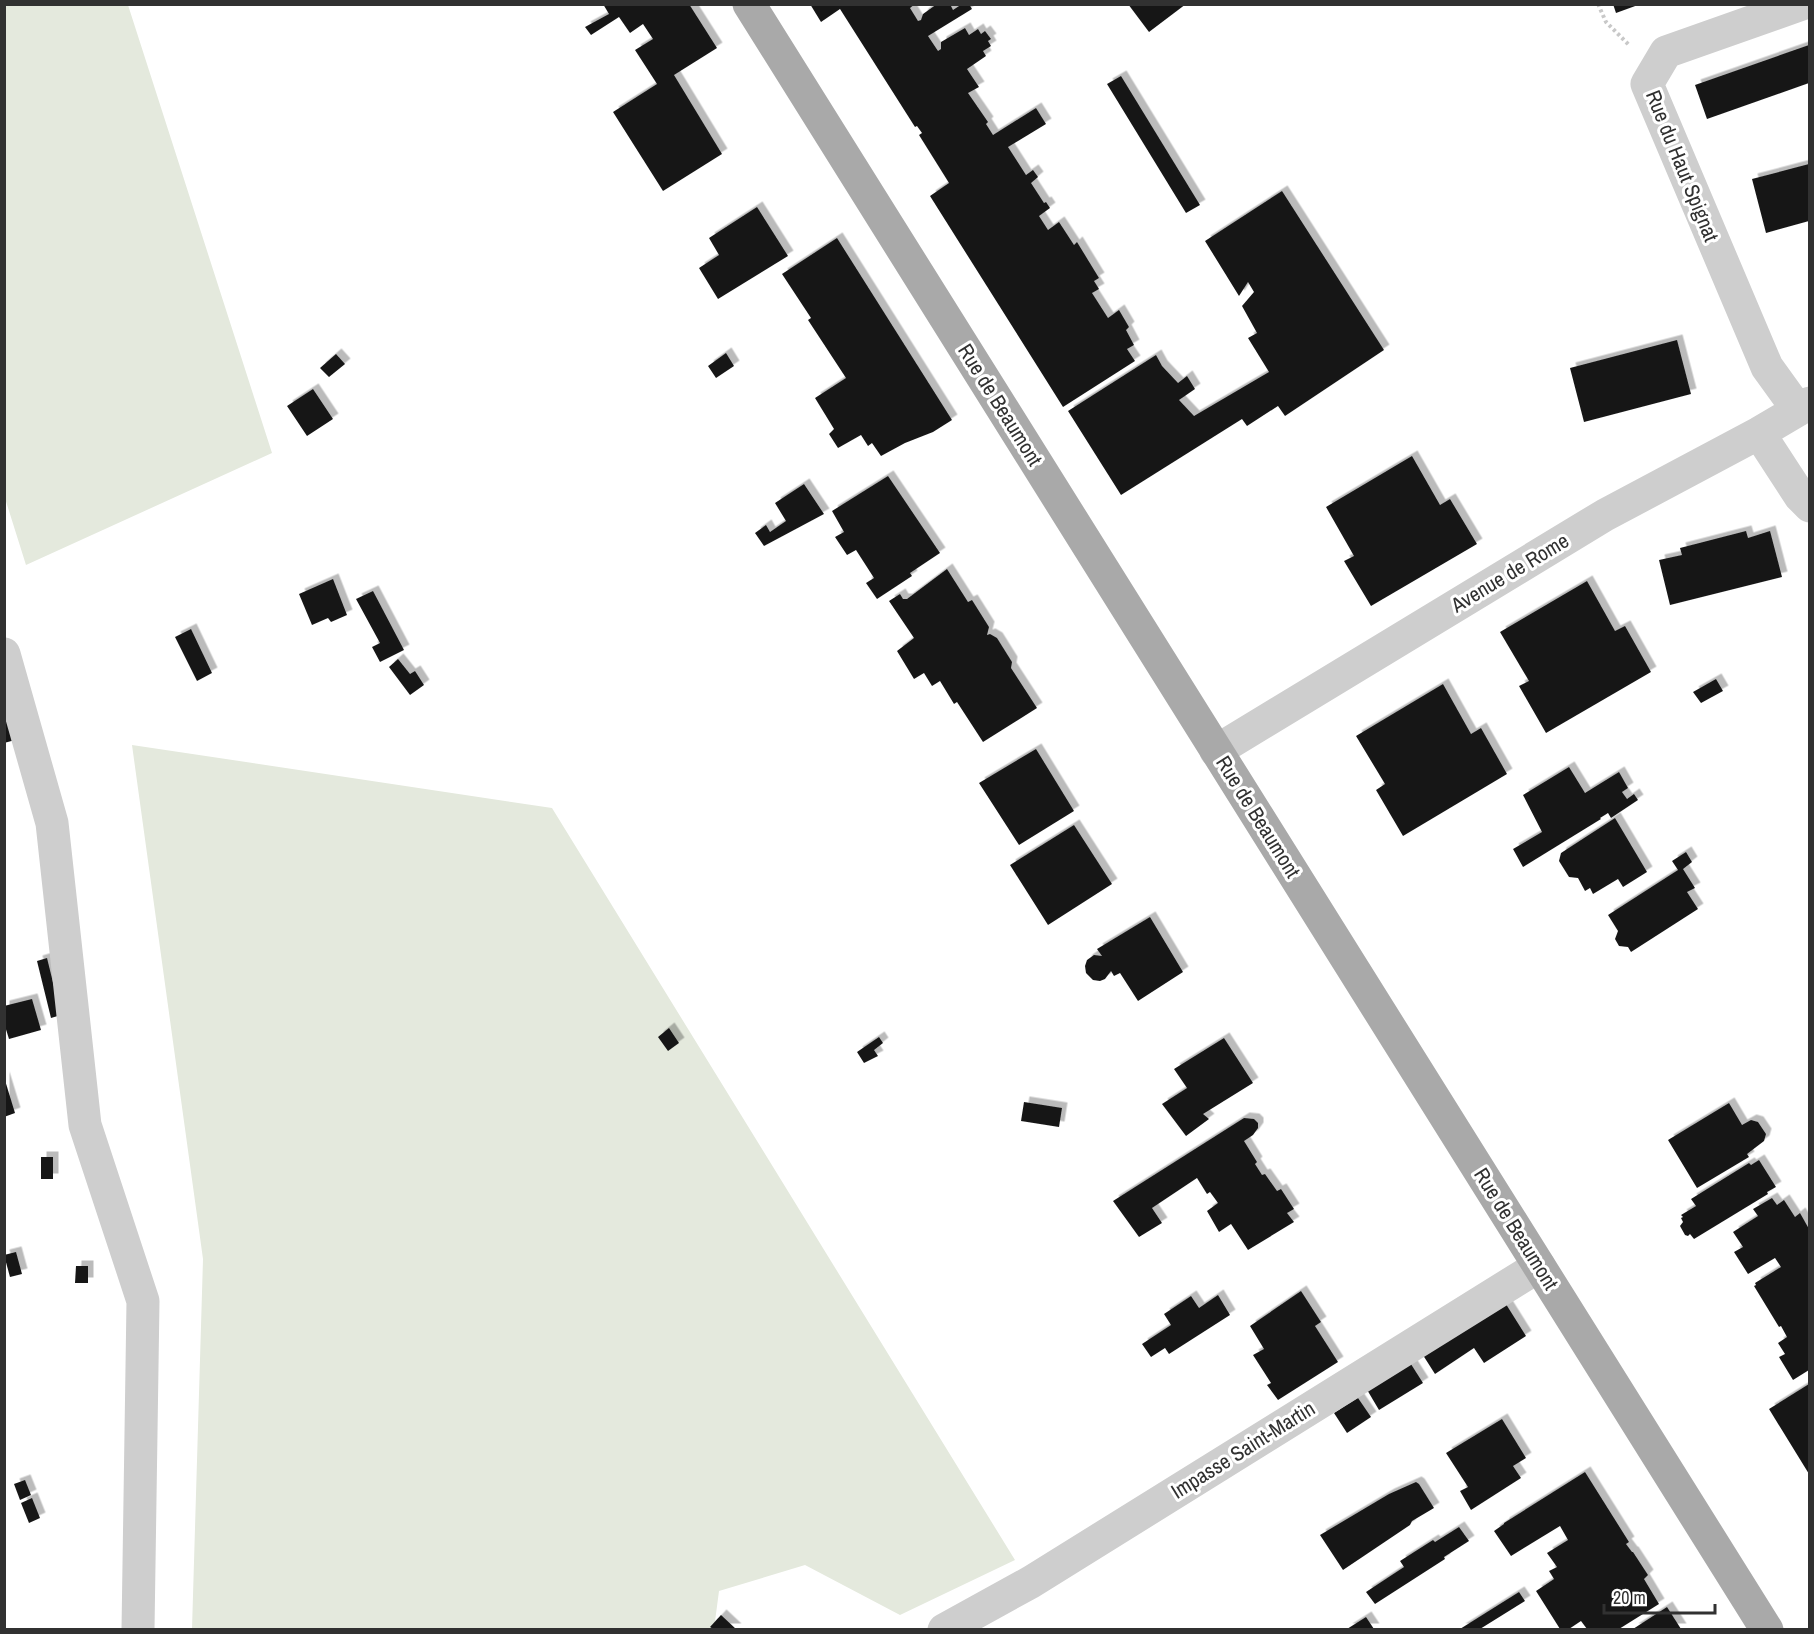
<svg xmlns="http://www.w3.org/2000/svg" width="1814" height="1634" viewBox="0 0 1814 1634" font-family="'Archivo Narrow',sans-serif">
	<defs>
		<filter id="shadow"><feDropShadow dx="5.5" dy="-5.5" stdDeviation="0" flood-color="#0004"/></filter>
	</defs>
	<rect width="100%" height="100%" fill="#fff"/>
	<path fill="#e4e9dd" d="M4,5H128L272,453L26,565L4,495Z
		M132,745L552,808L1015,1560L900,1615L805,1565L719,1591L714,1629H192L203,1259Z"/>
	<path fill="#181818" filter="url(#shadow)" d="M603,4H689L717,48L674,75L722,154L663,191L613,112L657,84L635,50L653,39L643,24L630,33L619,17L591,35L585,27L609,14Z
		M810,4H915L910,8L918,21L921,20L923,14L937,4H950L953,10L962,4H969L972,9L928,36L938,51L941,49V42L965,28L969,35L978,29L981,34L985,31L991,39L988,41L991,46L983,51L986,56L967,69L979,87L968,93L988,122L986,124L993,135L1036,108L1046,124L1008,147L1026,175L1033,170L1038,177L1031,183L1044,203L1046,202L1050,208L1039,216L1048,230L1059,222L1074,245L1077,242L1099,278L1094,281L1099,289L1092,293L1108,318L1119,310L1129,327L1126,330L1134,345L1127,349L1135,361L1063,407L930,196L949,183L919,135L922,133L917,126L915,127L840,9L821,22Z
		M1128,4H1186L1149,32Z
		M1613,4H1638V5L1616,13Z
		M1809,45V83L1707,119L1695,85Z
		M1121,76L1200,205L1186,213L1107,84Z
		M1809,164V221L1766,233L1752,179Z
		M1282,191L1384,350L1285,416L1278,406L1247,426L1242,419L1121,495L1068,411L1156,355L1162,366L1178,383L1187,376L1195,389L1179,400L1194,416L1269,372L1248,338L1257,333L1242,306L1254,292L1248,282L1239,296L1205,241Z
		M757,207L788,256L718,299L699,268L719,255L709,238Z
		M837,238L952,420L933,432L905,443L881,456L872,443L868,446L861,435L838,448L829,434L834,429L815,398L846,378L808,320L811,318L782,274Z
		M1677,340L1691,394L1584,422L1570,368Z
		M726,353L734,366L716,378L708,366Z
		M336,354L345,364L329,377L320,368Z
		M313,389L333,419L307,436L287,406Z
		M1412,456L1440,505L1450,499L1477,544L1371,606L1344,561L1354,556L1326,507Z
		M888,476L940,553L910,573L912,576L877,599L866,583L874,578L856,550L847,555L835,537L844,532L832,511Z
		M804,484L824,514L764,546L755,533L766,525L770,532L786,521L775,503Z
		M1746,531L1748,538L1770,531L1782,577L1670,605L1659,560L1682,555L1680,548Z
		M947,569L968,602L972,600L989,627L987,635L990,634L997,638L1012,662L1011,668L1037,708L983,742L957,702L954,704L940,681L932,686L924,673L914,679L897,651L914,638L889,601L900,594L903,599H907Z
		M333,579L347,615L331,622L328,618L312,625L299,594Z
		M1587,581L1615,631L1625,626L1651,672L1546,733L1519,686L1529,681L1500,632Z
		M373,591L404,650L380,662L372,647L380,643L356,599Z
		M191,629L212,673L197,681L175,637Z
		M398,659L410,674L415,671L424,685L410,695L389,667Z
		M1716,679L1723,691L1701,703L1693,692Z
		M1443,684L1471,734L1481,728L1507,774L1403,836L1376,790L1385,784L1356,736Z
		M4,689L19,739L4,743Z
		M1036,749L1074,811L1019,845L979,783Z
		M1569,767L1585,793L1619,772L1628,788L1622,792L1627,799L1634,794L1638,800L1611,818L1608,813L1600,818L1601,819L1523,867L1513,849L1542,832L1523,795Z
		M1615,818L1647,872L1623,887L1618,879L1593,894L1590,888L1585,891L1578,878L1569,877L1559,861L1561,853Z
		M1074,825L1112,884L1048,925L1010,865Z
		M1686,852L1692,862L1683,869L1695,888L1687,892L1698,909L1631,952L1628,947L1619,946L1615,939L1618,931L1608,915L1678,870L1672,861Z
		M1150,917L1183,972L1138,1001L1120,973L1114,976L1111,971L1105,979L1100,981L1093,980L1086,973L1085,966L1087,960L1094,955L1102,956L1097,949Z
		M47,958L61,1015L51,1018L37,961Z
		M32,999L41,1030L9,1039L4,1023V1006Z
		M669,1028L679,1043L668,1051L658,1037Z
		M879,1037L883,1043L874,1050L878,1056L864,1063L857,1052Z
		M1224,1038L1253,1083L1203,1114L1209,1119L1186,1136L1162,1104L1187,1088L1174,1069Z
		M4,1077L15,1113L4,1117Z
		M1024,1102L1062,1108L1059,1127L1021,1121Z
		M1729,1103L1742,1125L1751,1120L1758,1122L1766,1134L1764,1141L1747,1154L1749,1157L1697,1188L1668,1140Z
		M1244,1118L1254,1119L1258,1123V1128L1253,1135L1244,1141L1257,1162L1255,1164L1262,1175L1265,1174L1277,1191L1281,1189L1294,1209L1287,1213L1294,1222L1248,1250L1231,1224L1219,1232L1207,1211L1218,1203L1210,1192L1207,1194L1197,1178L1152,1208L1162,1223L1139,1237L1113,1201Z
		M41,1157H53V1179H41Z
		M1759,1160L1776,1187L1767,1192L1768,1194L1694,1239L1690,1234L1688,1236L1685,1235L1680,1226L1683,1222L1681,1218L1683,1217L1681,1215L1696,1206L1691,1199L1749,1163L1751,1165Z
		M1772,1198L1777,1205L1784,1200L1795,1217L1800,1213L1809,1229V1370L1793,1380L1779,1357L1785,1354L1778,1343L1787,1337L1781,1326L1779,1327L1754,1286L1756,1285L1755,1283L1781,1267L1775,1258L1748,1274L1734,1252L1743,1247L1733,1232L1758,1216L1753,1209Z
		M16,1252L22,1274L10,1277L4,1255Z
		M76,1266H88V1283H75Z
		M1301,1291L1321,1322L1315,1326L1338,1362L1278,1400L1267,1385L1271,1383L1253,1355L1264,1349L1250,1326Z
		M1218,1295L1230,1315L1169,1354L1165,1348L1151,1357L1142,1344L1171,1325L1164,1314L1191,1296L1199,1308Z
		M1504,1301L1526,1336L1484,1363L1474,1348L1435,1374L1421,1352Z
		M1409,1361L1423,1383L1379,1410L1366,1388Z
		M1809,1384V1474L1769,1409Z
		M1358,1398L1371,1417L1347,1433L1334,1413Z
		M1502,1419L1526,1458L1513,1466L1521,1478L1471,1510L1460,1491L1468,1487L1446,1453Z
		M1585,1472L1629,1542L1626,1544L1632,1552H1633L1648,1575L1644,1579L1659,1604L1619,1629H1587L1581,1621L1569,1629H1560L1536,1591L1554,1579L1549,1571L1557,1567L1547,1553L1568,1540L1560,1526L1511,1556L1494,1531L1504,1524V1523Z
		M25,1480L31,1495L20,1500L14,1484Z
		M1416,1482L1419,1484L1434,1508L1412,1521L1410,1525L1343,1570L1320,1535L1389,1494Z
		M32,1498L40,1518L29,1523L21,1503Z
		M1459,1527L1469,1541L1444,1557L1445,1559L1375,1604L1366,1592L1404,1567L1400,1561L1433,1540L1435,1542Z
		M1519,1592L1525,1601L1480,1629H1460Z
		M1667,1607L1681,1629H1633Z
		M721,1615L736,1629H713L710,1627Z
		M1366,1617L1374,1629H1347Z"/>
	<g fill="none" stroke-linecap="round" stroke-linejoin="round">
		<path stroke="#c8c8c8" stroke-width="4" stroke-dasharray="3 3" stroke-linecap="butt" d="M1598,4L1606,22L1630,46"/>
		<path stroke="#cecece" stroke-width="33" d="M1798,410L1767,367L1647,84L1666,52L1802,4
			M1759,433L1800,496L1810,506
			M4,654L52,823L85,1125L143,1301L138,1630
			M1216,751L1605,515L1759,433L1810,403
			M944,1630L1031,1582L1539,1266"/>
		<path stroke="#a9a9a9" stroke-width="33" d="M749,4L1767,1630"/>
	</g>
	<g text-anchor="middle" stroke-width="6" stroke-linejoin="round" paint-order="stroke">
		<g font-size="21" fill="#313131" stroke="#fff">
			<text transform="translate(1682 166) rotate(68)" y="7">Rue du Haut Spignat</text>
			<text transform="translate(1000 405) rotate(58)" y="7">Rue de Beaumont</text>
			<text transform="translate(1510 573) rotate(-31)" y="7">Avenue de Rome</text>
			<text transform="translate(1258 817) rotate(58)" y="7">Rue de Beaumont</text>
			<text transform="translate(1516 1229) rotate(58)" y="7">Rue de Beaumont</text>
			<text transform="translate(1243 1450) rotate(-32)" y="7">Impasse Saint-Martin</text>
		</g>
	</g>
	<rect width="1814" height="1634" fill="none" stroke="#313131" stroke-width="12"/>
	<path d="M1604 1604v9h111v-9" fill="none" stroke="#313131" stroke-width="3"/>
	<text x="1613" y="1604" font-size="18" fill="#313131" stroke="#ffffff" stroke-width="4.5" paint-order="stroke">20 m</text>
</svg>
